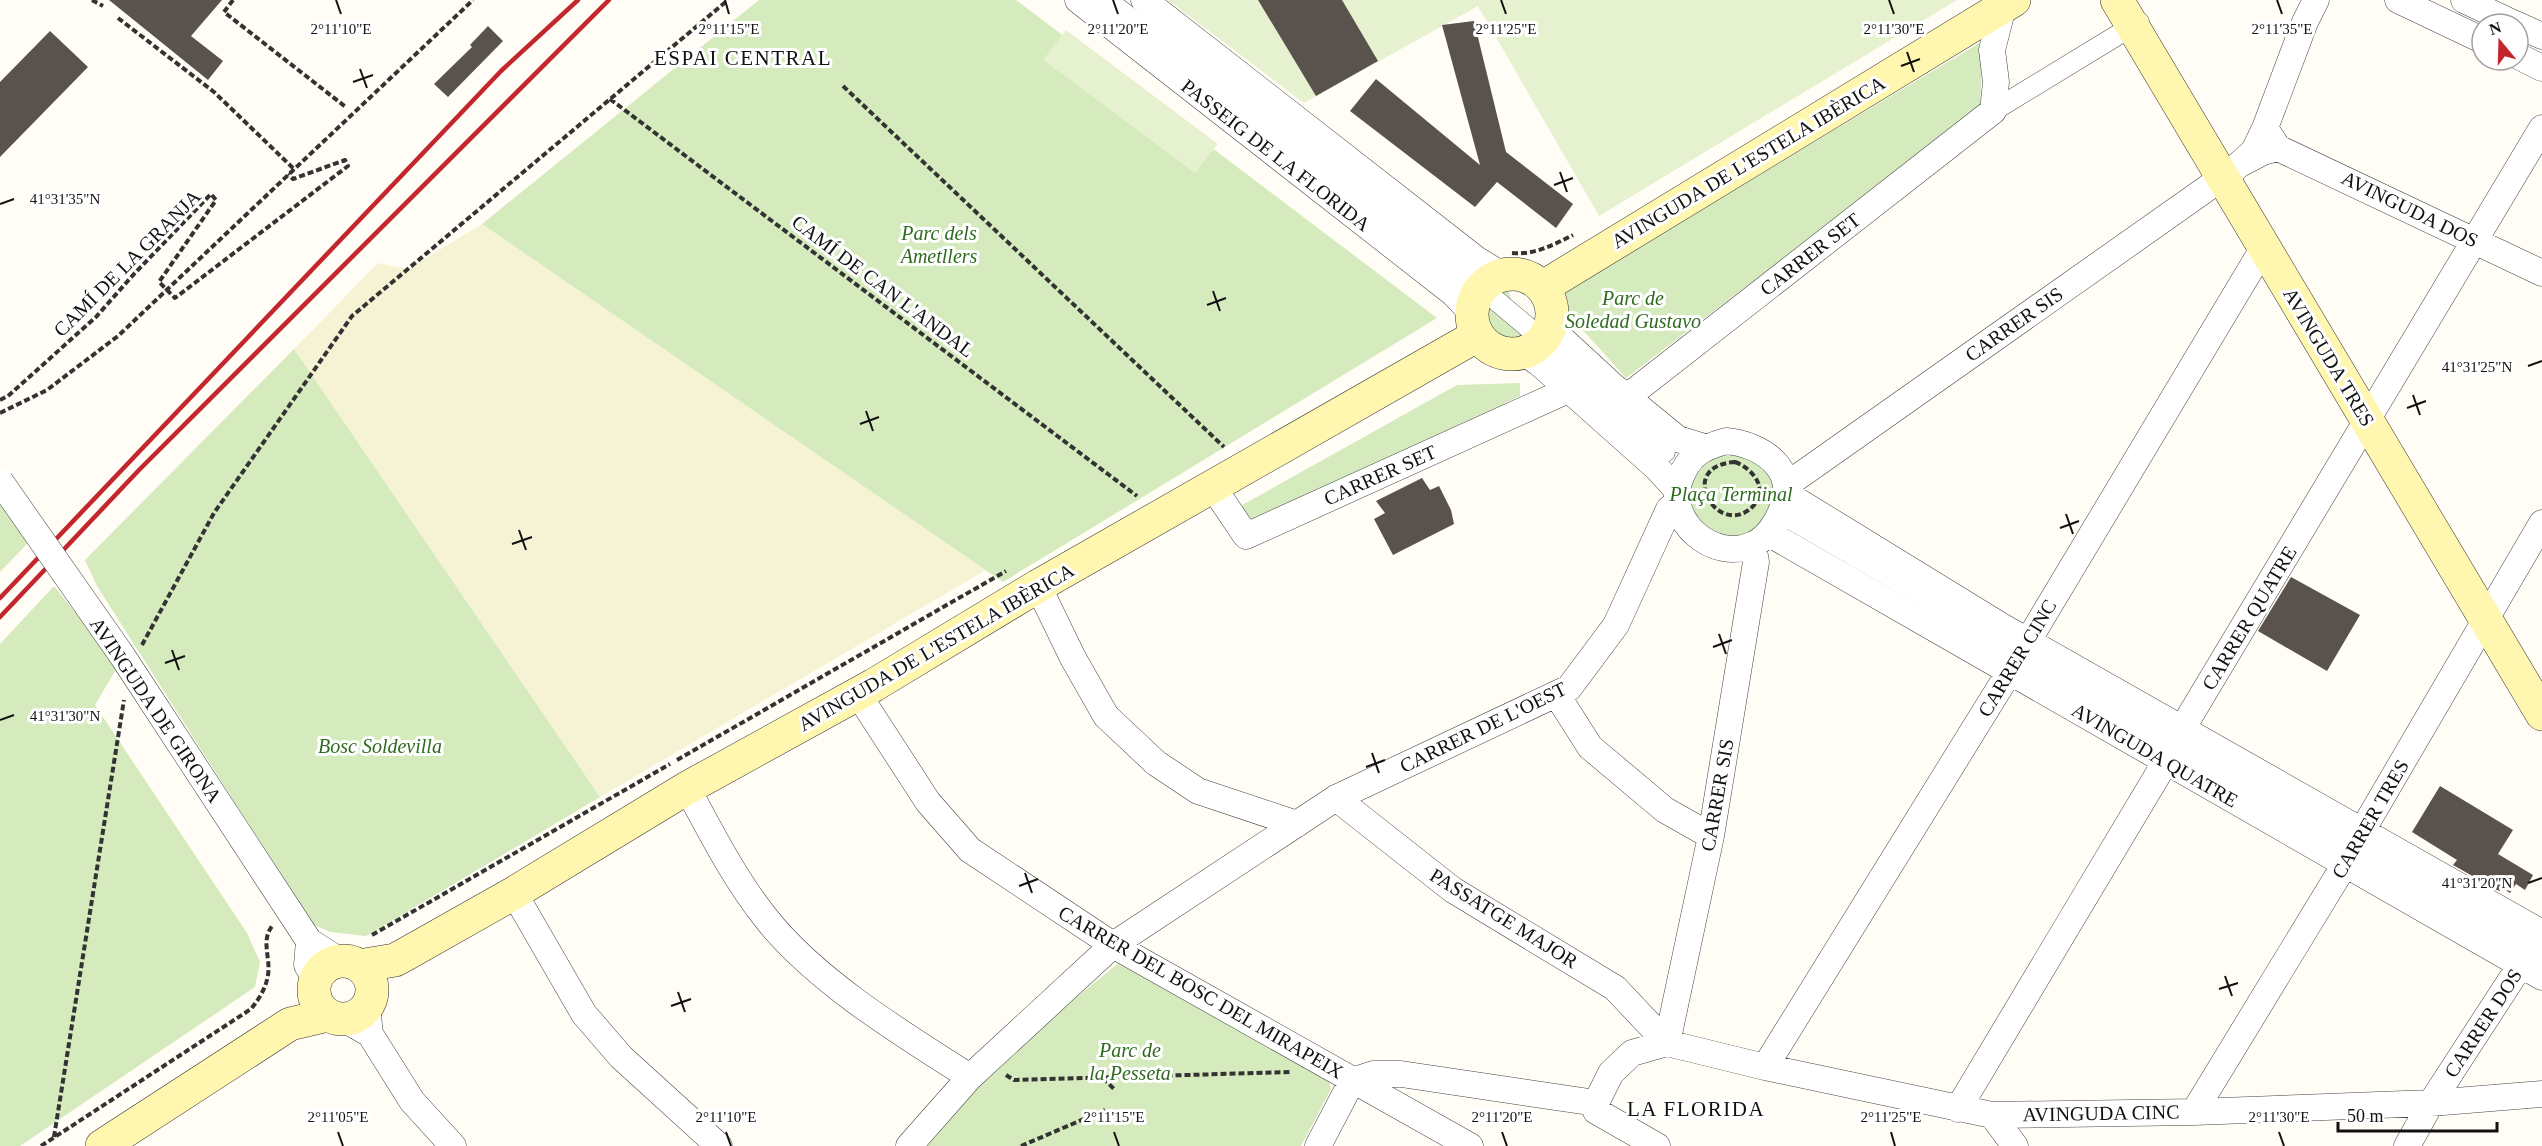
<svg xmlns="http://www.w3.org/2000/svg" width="2542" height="1146" viewBox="0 0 2542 1146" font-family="Georgia,serif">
	<rect width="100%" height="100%" fill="#fffdf5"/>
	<path fill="#f6f3d4" d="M482,224L986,570L600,797L294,349L378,263L408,269Z"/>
	<path fill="#d5ebbd" d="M759,0H1016L1437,318L1003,582L482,224Z
		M1983,41L1980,108L1626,378L1561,306L1565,291Z
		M1502,275L1525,335L1514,339L1505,338L1493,350L1478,335C1474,298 1469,297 1502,275Z
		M294,349L600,797L366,936L330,932L312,924L97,586L85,560Z
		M1520,383V396L1505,403L1501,413L1248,527L1237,508L1457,385Z
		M1726,441L1787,482L1753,545L1685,525V465Z
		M0,503L28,543L0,572Z
		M54,586L118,666L95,705L247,933L260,962L255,987L20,1146H0V644Z
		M1121,961L1326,1072L1331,1089L1301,1146H920L1011,1051Z"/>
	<path fill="#e6f2cf" d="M1168,0H1957L1599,216L1478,6L1304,103Z
		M1066,30L1218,144L1195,173L1043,60Z"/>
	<path fill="#5a524d" d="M109,0H222L191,36L223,61L208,80Z
		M1258,0H1342L1378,61L1316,96Z
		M1474,21L1506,152L1573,204L1556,228L1497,182L1475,207L1350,111L1376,79L1480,165L1442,25Z
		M488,26L503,41L448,97L434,84L472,47L470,45Z
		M50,31L88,67L0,157V82Z
		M1422,478L1430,490L1439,486L1451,510L1454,524L1393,555L1374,519L1385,513L1376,501Z
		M2291,577L2360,615L2327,671L2258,631Z
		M2440,786L2513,830L2498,854L2533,875L2525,890L2516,884L2510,893L2502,888L2500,891L2497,890L2453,865L2457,860L2412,832Z"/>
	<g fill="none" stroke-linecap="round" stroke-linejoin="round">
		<g stroke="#444" stroke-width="21">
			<path id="pedestrian" d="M1107,0L1476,283
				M1993,111L2139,22
				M1492,297L1530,329
				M1548,347L1665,452
				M1792,520L2020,652L2174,744L2542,953"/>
		</g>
		<g stroke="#444" stroke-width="27">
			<path id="minor" d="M1078,0L1453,293L1472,313
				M1144,0L1476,259L1502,275
				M2398,0L2482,40
				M2464,0L2515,24
				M2518,25L2542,36
				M2518,56L2542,68
				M2265,128L2305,22L2316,0
				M2278,148L2542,273
				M1550,328L1613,386L1678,439L1704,447
				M1524,353L1539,363L1658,469L1676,489
				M1627,397L1993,111L1996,82L1992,50L2003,7
				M1726,441C1762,444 1799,470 1782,509C1777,523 1767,538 1754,544C1714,564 1664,520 1680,479C1689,455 1701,448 1726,441Z
				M1787,482L1795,479L2233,170L2254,151L2265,128L2278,148L2263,152L2240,164
				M1213,487L1246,536L1568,390
				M1788,495L2003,627L2542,933
				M1768,533L2542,977
				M1038,586L1073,658L1106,716L1156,763L1198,791L1297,824
				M121,654L309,941L340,961
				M858,694L928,802L970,850L1113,945L1470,1146
				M1557,695L1590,747L1665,810L1711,836
				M687,788C711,832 734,878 765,917C814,980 902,1034 970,1077
				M1336,798L1453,890L1615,988L1667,1043
				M514,893L584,1014L621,1057L719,1146
				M309,941L307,965L316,980
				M367,1007L370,1034
				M344,1019L370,1034L412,1101L453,1146
				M1667,1043L1711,836L1756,562L1753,545
				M1765,1067L2010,671L2264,247
				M1352,1081L1373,1074H1401L1596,1103
				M1596,1103L1611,1073L1632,1053L1667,1043L1765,1067L1992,1115L2194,1112L2431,1103L2542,1094
				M1596,1103V1111L1657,1146
				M1958,1109L2166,761L2182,729L2542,128
				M2194,1112L2345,864L2362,831L2542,523
				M1992,1115L2015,1146
				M909,1146L970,1077L1113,945L1336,798L1569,688L1616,625L1669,509L1676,504
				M1318,1146L1352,1081
				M2407,1146L2431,1103L2542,932"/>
		</g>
		<g stroke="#333" stroke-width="34">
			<path id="secondary" d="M2117,0L2542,714
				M1472 314a40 40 0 1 1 80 0a40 40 0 1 1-80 0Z
				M1543,287L2014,0
				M314 990a29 29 0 1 1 58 0a29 29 0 1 1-58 0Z
				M359,966L395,960L406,954L514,893L687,788L874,685L1038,586L1478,335
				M102,1146L290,1024L328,1015"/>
		</g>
		<path stroke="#333" stroke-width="4" stroke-dasharray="6 3" stroke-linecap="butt" d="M92,0L103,6
			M233,0L224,12L347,108
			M118,18L214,92L294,169
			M843,86L1224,447
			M610,99L1137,496
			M1512,253C1535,255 1553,245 1573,235
			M0,400L8,396L96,317L134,274L211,194L216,200L159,282L175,298L348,166L345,160L293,179L288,174
			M0,413L47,390L118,336L473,0
			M1735,462C1750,467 1769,487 1755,504C1721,544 1672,466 1735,462Z
			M142,645L214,513L352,316L728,0
			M677,760L1006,571
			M372,935L670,764
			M1006,1075L1014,1080L1291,1072
			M1103,1078L1115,1090
			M54,1137L124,700
			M41,1146L251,1009C259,999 266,988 268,975C271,958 260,940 273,925
			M1021,1146L1105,1110"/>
		<use href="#pedestrian" stroke="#fff" stroke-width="20"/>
		<use href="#minor" stroke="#fff" stroke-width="26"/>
		<use href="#secondary" stroke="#fff6b0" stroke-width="33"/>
		<path stroke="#c4262e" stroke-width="4.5" d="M0,598L501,71L578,0
			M0,617L139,470L609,0"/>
		<g stroke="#444" stroke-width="27" stroke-linecap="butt">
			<path id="minor-bridge" d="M0,481L121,654"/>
		</g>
		<use href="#minor-bridge" stroke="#fff" stroke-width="26"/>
	</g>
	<path fill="none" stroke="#111" stroke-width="2" d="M336,0L341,14M725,0L729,14M1113,0L1118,14M1501,0L1506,14M1889,0L1894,14M2277,0L2282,14M1907,52L1914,72M1901,66L1920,59M360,69L367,88M353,82L373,75M1560,172L1567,192M1554,185L1573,178M0,204L14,199M1213,291L1220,311M1207,305L1226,298M2528,366L2542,361M2413,395L2420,415M2407,408L2426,401M866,411L873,431M860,424L879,417M2066,514L2073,534M2060,528L2079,521M519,530L526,550M512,544L532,537M1719,634L1726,654M1713,647L1732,640M172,650L179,670M165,663L185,656M0,720L14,715M1372,753L1379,773M1366,767L1385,760M1025,873L1032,893M2528,883L2542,878M1019,886L1038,879M2225,976L2232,996M2219,989L2238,983M678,992L685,1012M671,1006L691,999M338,1132L343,1146M726,1132L731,1146M1114,1132L1119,1146M1502,1132L1507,1146M1891,1132L1895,1146M2279,1132L2284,1146"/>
	<g text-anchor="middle" stroke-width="6" stroke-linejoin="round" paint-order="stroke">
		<g font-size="20" fill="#111" stroke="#fff">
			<text transform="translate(1276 155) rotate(38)" y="7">PASSEIG DE LA FLORIDA</text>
			<text transform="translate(1748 162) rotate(-31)" y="7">AVINGUDA DE L'ESTELA IBÈRICA</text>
			<text transform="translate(2410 209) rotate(26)" y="7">AVINGUDA DOS</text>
			<text transform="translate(1810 254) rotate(-38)" y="7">CARRER SET</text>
			<text transform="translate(127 263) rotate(-45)" y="7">CAMÍ DE LA GRANJA</text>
			<text transform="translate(883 286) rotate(37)" y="7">CAMÍ DE CAN L'ANDAL</text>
			<text transform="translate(2014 324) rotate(-35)" y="7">CARRER SIS</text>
			<text transform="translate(2329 357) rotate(59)" y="7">AVINGUDA TRES</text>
			<text transform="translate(1380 475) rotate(-24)" y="7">CARRER SET</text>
			<text transform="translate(2249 618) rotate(-59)" y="7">CARRER QUATRE</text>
			<text transform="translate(936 647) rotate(-30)" y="7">AVINGUDA DE L'ESTELA IBÈRICA</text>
			<text transform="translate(2017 658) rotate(-59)" y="7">CARRER CINC</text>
			<text transform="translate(156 710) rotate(56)" y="7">AVINGUDA DE GIRONA</text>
			<text transform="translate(1483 727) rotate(-26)" y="7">CARRER DE L'OEST</text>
			<text transform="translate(2155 755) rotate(30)" y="7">AVINGUDA QUATRE</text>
			<text transform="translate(1717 795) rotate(-80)" y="7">CARRER SIS</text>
			<text transform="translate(2370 819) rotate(-60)" y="7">CARRER TRES</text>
			<text transform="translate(1504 918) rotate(32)" y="7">PASSATGE MAJOR</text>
			<text transform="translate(1201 992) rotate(30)" y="7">CARRER DEL BOSC DEL MIRAPEIX</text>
			<text transform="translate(2483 1023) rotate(-57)" y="7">CARRER DOS</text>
			<text transform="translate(2101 1113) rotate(-1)" y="7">AVINGUDA CINC</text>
		</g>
		<g font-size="20" font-style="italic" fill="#2f6b1f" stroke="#fff">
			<text x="939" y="240">Parc dels<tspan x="939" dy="23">Ametllers</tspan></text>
			<text x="1633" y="305">Parc de<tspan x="1633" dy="23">Soledad Gustavo</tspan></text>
			<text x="1731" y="501">Plaça Terminal</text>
			<text x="380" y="753">Bosc Soldevilla</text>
			<text x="1130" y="1057">Parc de<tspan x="1130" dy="23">la Pesseta</tspan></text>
		</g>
		<g font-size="21" letter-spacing="1.5" fill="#111" stroke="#fff">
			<text x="743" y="65">ESPAI CENTRAL</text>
			<text x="1696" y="1116">LA FLORIDA</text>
		</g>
	</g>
	<g font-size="15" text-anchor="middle" fill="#111" stroke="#fff" stroke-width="6" stroke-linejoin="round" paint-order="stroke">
		<text x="341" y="34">2°11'10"E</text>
		<text x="1118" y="34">2°11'20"E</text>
		<text x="1506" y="34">2°11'25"E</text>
		<text x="1894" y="34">2°11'30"E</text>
		<text x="2282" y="34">2°11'35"E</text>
		<text x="729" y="34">2°11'15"E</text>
		<text x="65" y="204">41°31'35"N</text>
		<text x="2477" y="372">41°31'25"N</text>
		<text x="65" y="721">41°31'30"N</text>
		<text x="2477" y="888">41°31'20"N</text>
		<text x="338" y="1122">2°11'05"E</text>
		<text x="726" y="1122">2°11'10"E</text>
		<text x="1114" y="1122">2°11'15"E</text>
		<text x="1502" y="1122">2°11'20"E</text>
		<text x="1891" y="1122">2°11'25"E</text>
		<text x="2279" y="1122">2°11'30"E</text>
	</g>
	<g transform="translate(2500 42) rotate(341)"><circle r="28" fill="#ffffff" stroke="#a0a0a0" stroke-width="1.5"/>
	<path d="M0-4.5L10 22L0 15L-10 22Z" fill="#c4262e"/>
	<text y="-9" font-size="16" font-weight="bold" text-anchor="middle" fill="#111111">N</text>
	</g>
	<path d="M2338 1122v9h159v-9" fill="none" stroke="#111111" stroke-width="3"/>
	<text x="2347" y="1122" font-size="18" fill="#111111" stroke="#ffffff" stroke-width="4.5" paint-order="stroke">50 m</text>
</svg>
